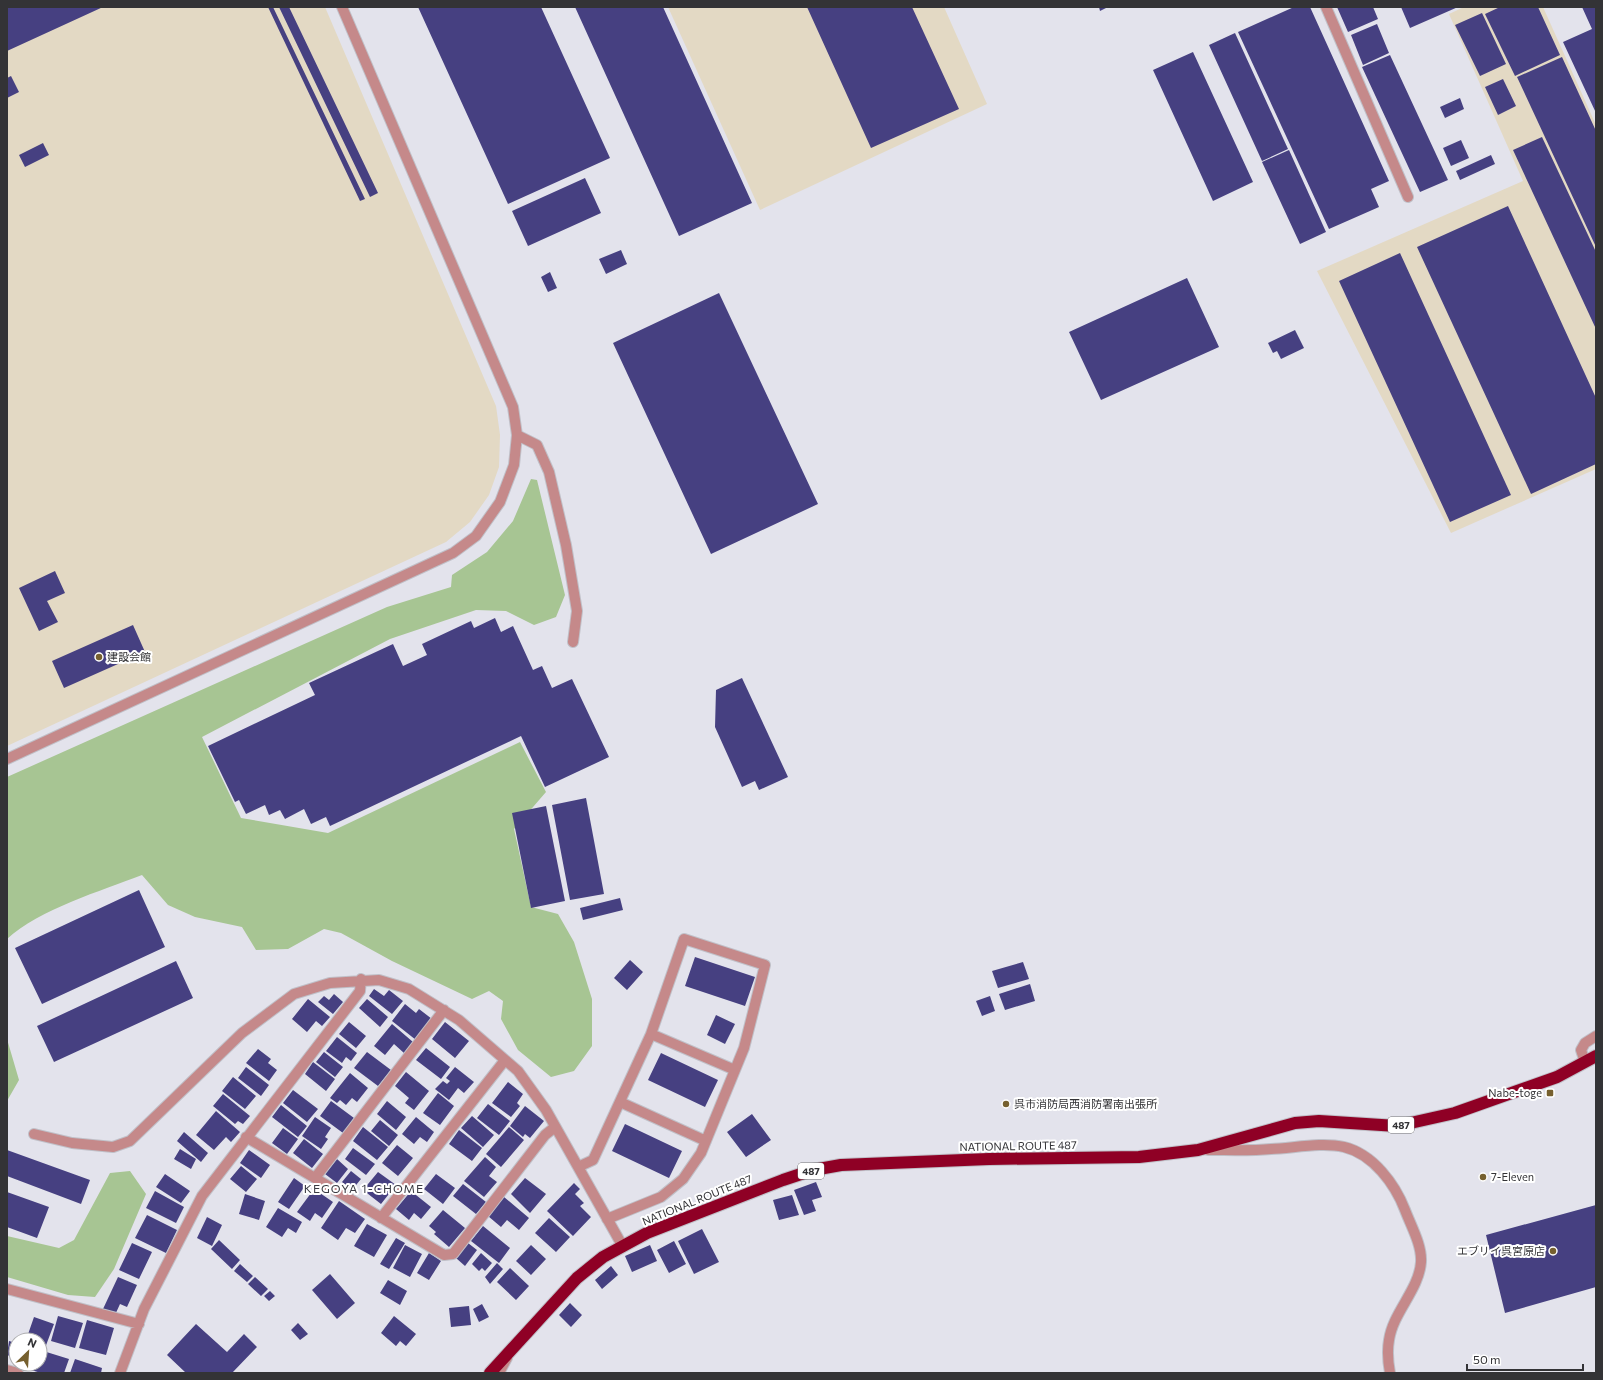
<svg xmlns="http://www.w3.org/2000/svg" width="1603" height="1380" viewBox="0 0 1603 1380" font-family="Commissioner,'Noto Sans JP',sans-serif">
	<rect width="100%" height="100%" fill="#e3e3ec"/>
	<path fill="#e3d9c4" d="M7,7H325L496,406L500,435L499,467L489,495L470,522L446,542L7,746Z
		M668,7H944L987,104L760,210Z
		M1464,7H1543L1596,125V469L1451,533L1317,271L1523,181L1449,14Z"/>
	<path fill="#a7c593" d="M531,479L537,480L565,595L556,617L534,625L506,611L476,610L390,639L202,737L241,818L328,833L520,742L546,792L514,829L531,907L558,914L574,942L592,999V1046L574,1071L551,1077L518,1050L501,1019L503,1001L489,991L472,999L392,961L341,933L324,929L288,949L256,950L242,927L195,917L168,905L142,875C101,891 40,909 7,939V777L387,607L451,587L452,575L487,552L513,521Z
		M7,1039L19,1080L7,1101Z
		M130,1171L146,1194L114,1269L95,1297L68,1295L7,1277V1236L59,1248L74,1240L110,1173Z"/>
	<path fill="#464081" d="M7,7H103L7,51Z
		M268,7H273L365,199L360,201Z
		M279,7H289L378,193L370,197Z
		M418,7H541L610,158L508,204Z
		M575,7H663L752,203L679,236Z
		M807,7H912L959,109L871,148Z
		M1099,7H1108L1100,11Z
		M1294,7H1310L1389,181L1371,189L1379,207L1329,229L1238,32Z
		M1337,7H1373L1378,19L1348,32Z
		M1401,7H1458L1410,28Z
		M1500,7H1538L1560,55L1515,76L1485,14Z
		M1582,7H1596V113L1563,42L1592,29Z
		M1482,13L1506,64L1480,76L1455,25Z
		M1377,24L1389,53L1363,65L1351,35Z
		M1235,33L1288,149L1262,161L1209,45Z
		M1193,52L1253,182L1213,201L1153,70Z
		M1390,55L1448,180L1420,192L1362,67Z
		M1562,57L1596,131V247L1517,77Z
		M11,76L19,92L7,98V78Z
		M1503,79L1516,106L1498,115L1485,87Z
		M1460,98L1464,109L1445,118L1440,107Z
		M1542,137L1596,252V329L1513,150Z
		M1461,140L1469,158L1451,166L1443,148Z
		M43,143L49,155L25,167L19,155Z
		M1289,150L1326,232L1300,244L1262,162Z
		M1491,155L1495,164L1460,180L1456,171Z
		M585,178L601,213L528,246L512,211Z
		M1508,206L1596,398V464L1531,494L1417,247Z
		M621,250L627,264L606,274L599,259Z
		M1400,253L1511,495L1450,522L1339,281Z
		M550,272L557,288L548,292L541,277Z
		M1187,278L1219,347L1101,400L1069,332Z
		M719,293L818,504L711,554L613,343Z
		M1295,330L1304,348L1281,359L1277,351L1273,353L1268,343Z
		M55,571L65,593L47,601L58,622L39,631L19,588Z
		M495,618L501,632L513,626L533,670L542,666L552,688L572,679L609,757L545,787L521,736L330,826L326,817L311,824L304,809L285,819L280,810L269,815L265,805L246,814L239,800L235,802L208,746L315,695L309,683L393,644L403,666L427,655L422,644L471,621L474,628Z
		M133,625L145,652L64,688L52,661Z
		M742,678L788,777L759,790L755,781L742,787L715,727L716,690Z
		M586,798L604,894L570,900L552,805Z
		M546,806L565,901L531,908L512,813Z
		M139,890L165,947L42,1004L15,948Z
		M620,898L623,910L583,920L580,908Z
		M695,957L755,977L745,1006L685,986Z
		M630,960L643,972L627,990L614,978Z
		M176,961L193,998L54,1062L37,1026Z
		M1023,962L1029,979L998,988L992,971Z
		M1030,984L1035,1001L1005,1010L999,994Z
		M374,989L384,996L389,990L403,1001L392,1014L369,996Z
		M334,994L343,1002L333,1014L318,1002L324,996L329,1000Z
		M990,996L995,1011L982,1016L976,1001Z
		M308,999L330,1017L322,1026L316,1021L307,1032L292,1019Z
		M367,999L388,1017L380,1027L359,1008Z
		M405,1004L416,1013L419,1009L432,1019L416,1040L392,1021Z
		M716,1015L735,1024L725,1044L707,1035Z
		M349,1022L366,1036L356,1048L339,1034Z
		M445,1022L469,1041L455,1058L432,1039Z
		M392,1024L413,1042L404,1053L394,1044L385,1055L374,1046Z
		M337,1037L357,1053L351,1061L346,1057L342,1063L326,1051Z
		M426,1048L450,1067L441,1079L416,1060Z
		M258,1049L271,1059L268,1063L277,1070L269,1081L246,1063Z
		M324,1052L343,1067L335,1077L316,1062Z
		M367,1052L391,1070L378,1086L354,1068Z
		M661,1053L718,1080L705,1107L648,1080Z
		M313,1062L335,1079L326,1091L305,1074Z
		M246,1067L269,1085L261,1096L238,1078Z
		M455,1067L474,1082L464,1093L458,1088L449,1100L435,1089L443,1081L447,1084L450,1081L446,1078Z
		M406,1072L429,1091L414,1110L405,1103L409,1098L395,1086Z
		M350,1073L368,1088L357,1102L352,1098L346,1105L340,1100L337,1103L330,1098Z
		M233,1077L256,1096L245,1109L222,1091Z
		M508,1082L523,1094L517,1103L520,1106L511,1117L492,1103Z
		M293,1090L318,1109L307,1122L283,1103Z
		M438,1093L454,1106L440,1125L423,1113Z
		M223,1094L250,1116L243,1124L238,1121L235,1124L213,1106Z
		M331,1101L354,1118L343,1133L320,1116Z
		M387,1101L406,1117L396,1130L377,1114Z
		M488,1104L510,1121L499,1135L477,1118Z
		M281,1105L307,1126L298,1137L272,1117Z
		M525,1106L544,1121L530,1138L525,1134L523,1137L510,1126Z
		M216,1111L240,1132L231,1142L226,1137L214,1150L196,1135Z
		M752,1114L771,1140L746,1157L727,1132Z
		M472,1116L494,1135L483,1147L461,1128Z
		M315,1117L331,1128L325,1137L328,1139L321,1149L302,1136Z
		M416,1117L434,1132L427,1142L420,1137L414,1144L402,1134Z
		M380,1120L398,1135L389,1146L371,1131Z
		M625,1124L682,1151L669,1178L612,1151Z
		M363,1127L388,1147L377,1160L353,1141Z
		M509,1127L524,1140L501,1167L486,1154Z
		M283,1128L298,1139L287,1154L272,1143Z
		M459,1130L482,1148L472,1161L449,1144Z
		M184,1132L208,1153L201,1162L177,1141Z
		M304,1139L323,1154L312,1168L293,1153Z
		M397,1145L413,1158L398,1176L382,1163Z
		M353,1148L375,1164L366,1175L345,1159Z
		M180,1149L196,1159L191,1169L174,1159Z
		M7,1150L90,1180L81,1204L7,1176Z
		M249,1150L270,1165L261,1178L240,1163Z
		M485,1157L496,1167L489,1176L497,1182L484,1197L464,1181Z
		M337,1159L348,1169L337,1183L325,1174Z
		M241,1166L257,1179L246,1192L230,1179Z
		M351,1171L361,1179L352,1190L342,1182Z
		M378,1172L396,1185L381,1204L363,1190Z
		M165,1174L190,1191L181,1203L156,1187Z
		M436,1174L455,1188L443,1204L424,1189Z
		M294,1178L305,1186L289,1209L278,1202Z
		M525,1178L546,1194L530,1213L511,1194Z
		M816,1182L822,1197L812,1200L816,1211L804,1215L794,1190Z
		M574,1183L580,1189L575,1194L584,1203L580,1206L591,1217L573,1236L547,1211Z
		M463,1184L486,1202L476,1214L453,1196Z
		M314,1189L333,1202L322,1218L315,1213L310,1221L297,1212Z
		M155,1191L184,1207L176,1223L146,1208Z
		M411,1191L431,1207L421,1219L414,1213L409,1220L396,1209Z
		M7,1192L49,1207L37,1238L7,1227Z
		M245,1194L265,1201L259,1220L239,1214Z
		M792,1195L799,1215L779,1220L773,1200Z
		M504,1197L529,1218L519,1230L507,1220L501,1227L488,1216Z
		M339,1201L365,1219L355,1233L346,1228L338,1240L321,1228Z
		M1596,1205V1287L1505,1313L1486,1235Z
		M278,1208L302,1222L296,1233L288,1228L282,1237L266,1227Z
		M443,1210L465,1228L449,1247L434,1234L436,1232L429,1226Z
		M147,1215L177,1230L166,1253L135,1238Z
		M207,1217L222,1225L212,1246L197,1238Z
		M549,1218L570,1237L556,1252L535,1233Z
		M367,1224L387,1235L374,1257L354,1246Z
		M483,1226L510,1248L499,1263L471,1241Z
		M702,1229L719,1262L694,1274L678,1241Z
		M396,1238L405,1243L389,1269L380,1264Z
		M219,1240L240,1260L232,1269L211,1249Z
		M674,1241L686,1264L669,1273L657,1250Z
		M132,1243L152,1252L139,1279L119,1270Z
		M468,1243L477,1250L465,1266L456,1258Z
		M405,1245L422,1254L410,1277L393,1268Z
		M531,1245L546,1259L531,1275L516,1261Z
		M650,1245L657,1261L632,1272L625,1256Z
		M429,1253L441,1261L429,1280L417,1273Z
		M481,1253L492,1263L485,1271L482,1268L479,1271L472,1264Z
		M497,1263L503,1269L490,1284L485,1277Z
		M240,1264L253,1276L247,1282L234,1271Z
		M611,1266L618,1275L602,1289L595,1280Z
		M510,1268L529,1286L516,1300L497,1282Z
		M330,1274L355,1303L337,1319L312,1290Z
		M118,1277L137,1285L127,1307L120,1304L115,1315L103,1309Z
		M255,1277L268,1289L261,1296L248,1284Z
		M388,1280L407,1291L400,1305L380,1293Z
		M270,1291L275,1296L269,1301L264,1296Z
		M570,1303L582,1315L571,1327L559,1315Z
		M482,1304L489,1317L479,1322L473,1309Z
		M469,1306L471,1325L451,1327L449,1308Z
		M58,1316L83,1323L75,1348L51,1341Z
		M394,1316L416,1334L406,1346L400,1341L396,1346L381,1333Z
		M34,1317L54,1324L45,1348L40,1346V1340H26Z
		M87,1320L114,1328L106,1355L79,1348Z
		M298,1323L308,1334L300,1340L291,1330Z
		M196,1324L227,1352L244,1334L257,1347L232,1373H186L167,1355Z
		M9,1341L16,1343V1358L7,1355Z
		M40,1350L69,1359L64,1373H41L31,1370L33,1364H40Z
		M75,1359L102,1368L101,1373H70Z
		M16,1364H29L27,1371L15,1367Z"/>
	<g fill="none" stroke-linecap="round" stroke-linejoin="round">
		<g stroke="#c0c0c8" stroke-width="12">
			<path id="minor" d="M1326,7L1408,197
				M517,435L537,445L549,472L566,545L577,611L573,642
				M7,759L453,553L476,536L500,502L514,465L517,435L513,407L342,7
				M651,1034L735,1070
				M1585,1062L1581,1050L1585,1043L1596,1036
				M620,1102L706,1141
				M34,1134L72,1143L113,1147L130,1141L242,1033L294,994L330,983L379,980L409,989L459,1020L518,1071L546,1110L622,1245
				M246,1137L444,1255L453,1254L545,1135L555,1127
				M1208,1150C1229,1150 1250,1151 1271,1149C1294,1148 1322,1142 1344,1147C1373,1154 1395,1184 1405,1210C1411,1226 1422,1245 1421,1262C1419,1290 1393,1312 1389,1340C1387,1351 1388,1362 1390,1373
				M578,1167L593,1160L651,1034L684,939L765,965L744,1048L701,1153L683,1179L661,1197L607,1219
				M315,1178L444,1010
				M381,1218L505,1060
				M7,1289L139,1324
				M7,1370L18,1373
				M120,1373L144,1309L202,1196L360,991L361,979
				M499,1373L507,1358"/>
		</g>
		<g stroke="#c0c0c8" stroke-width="14">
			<path id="highway" d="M490,1373L577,1278L603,1257L647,1233L783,1180L813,1170L841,1165L989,1159L1139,1157L1198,1150L1295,1123L1319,1121L1397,1126L1455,1113L1557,1077L1596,1056"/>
		</g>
		<use href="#minor" stroke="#c5898a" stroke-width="10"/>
		<use href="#highway" stroke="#8f0025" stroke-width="12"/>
	</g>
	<g fill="#76602f" stroke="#fff" stroke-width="1.5">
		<circle cx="99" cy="657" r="4"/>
		<rect x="1546" y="1089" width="8" height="8" rx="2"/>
		<circle cx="1006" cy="1104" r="4"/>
		<circle cx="1483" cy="1177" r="4"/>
		<circle cx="1553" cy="1251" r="4"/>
	</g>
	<g text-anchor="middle" stroke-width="4" stroke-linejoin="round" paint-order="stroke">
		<g fill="#fff" stroke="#707072" stroke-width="1">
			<rect x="1388" y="1117" width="26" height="16" rx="3"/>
			<rect x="798" y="1163" width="26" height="16" rx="3"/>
		</g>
		<g font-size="10" font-weight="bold" fill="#333336">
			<text x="1401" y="1129">487</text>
			<text x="811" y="1175">487</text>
		</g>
		<g font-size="11" fill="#333336" stroke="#fff" text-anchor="start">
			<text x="107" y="661">建設会館</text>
			<text x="1542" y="1097" text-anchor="end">Nabe-toge</text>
			<text x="1014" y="1108">呉市消防局西消防署南出張所</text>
			<text x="1491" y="1181">7-Eleven</text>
			<text x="1545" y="1255" text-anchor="end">エブリイ呉宮原店</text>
		</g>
		<g font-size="11" fill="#333336" stroke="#fff">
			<text transform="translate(1018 1146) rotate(-1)" y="4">NATIONAL ROUTE 487</text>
			<text transform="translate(697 1200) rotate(-22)" y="4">NATIONAL ROUTE 487</text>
		</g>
		<g font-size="12" letter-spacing="1" fill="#3b3c43" stroke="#fff">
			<text x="364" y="1193">KEGOYA 1-CHOME</text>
		</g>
	</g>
	<rect width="1603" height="1380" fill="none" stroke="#333336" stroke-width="16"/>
	<g transform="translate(28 1352) rotate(25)"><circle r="19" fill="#ffffff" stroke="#adadaf"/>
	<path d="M0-3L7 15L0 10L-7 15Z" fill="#76602f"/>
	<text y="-6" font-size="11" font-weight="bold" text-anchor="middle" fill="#333336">N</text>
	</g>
	<path d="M1467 1364v6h116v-6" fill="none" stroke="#333336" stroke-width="2"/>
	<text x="1473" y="1364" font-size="12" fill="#333336" stroke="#ffffff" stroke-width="3" paint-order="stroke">50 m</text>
</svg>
